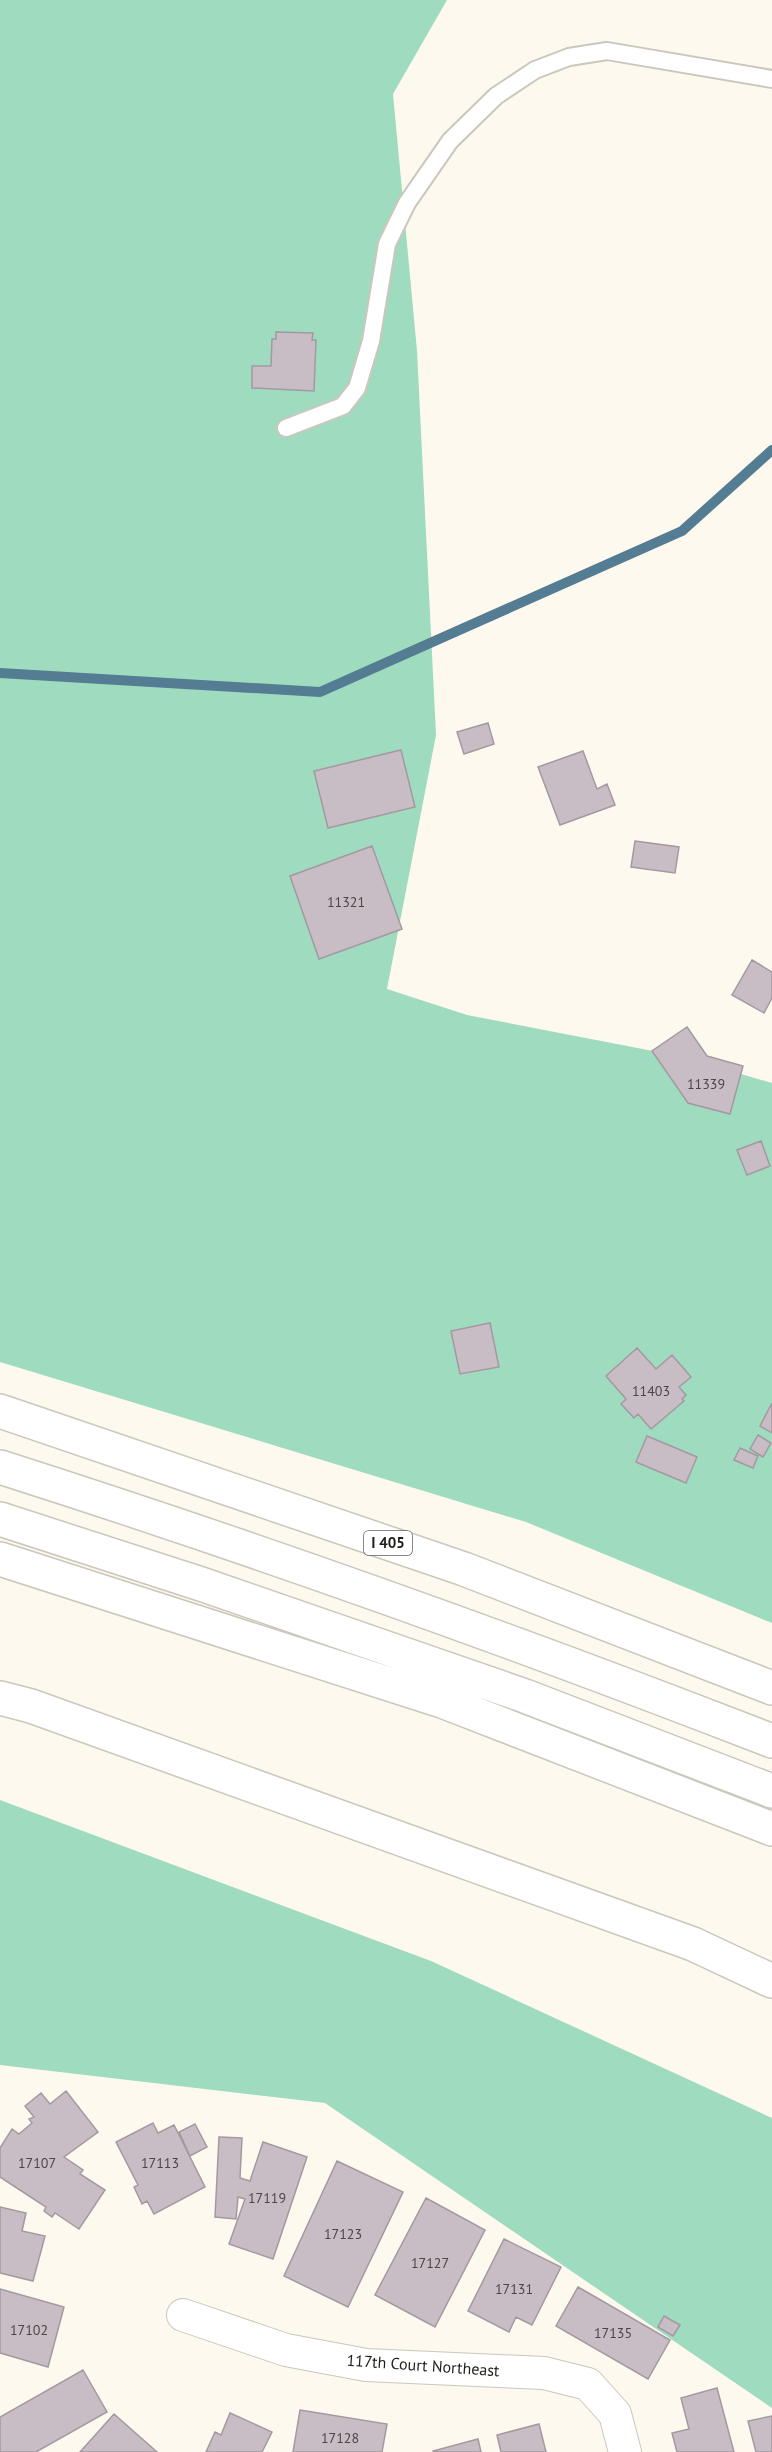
<svg xmlns="http://www.w3.org/2000/svg" width="772" height="2452" viewBox="0 0 772 2452" font-family="'PT Sans',sans-serif">
	<rect width="100%" height="100%" fill="#fdf9ee"/>
	<path fill="#9edbbf" d="M0,0H447L393,94L417,351L436,735L387,989L467,1015L679,1056L772,1083V1623L526,1522L0,1362Z
		M0,1800L431,1961L772,2118V2408L325,2103L0,2065Z"/>
	<g fill="none" stroke-linecap="round" stroke-linejoin="round">
		<path stroke="#547c92" stroke-width="10" d="M0,673L320,692L682,531L772,450"/>
	</g>
	<path fill="#c8bdc5" stroke="#a499a1" stroke-width="1.5" d="M276,332L313,333L312,340H316L314,391L252,388V366H271L272,339H276Z
		M488,723L494,744L464,754L457,732Z
		M401,750L415,807L328,828L314,771Z
		M583,751L597,789L607,784L615,805L560,825L538,767Z
		M635,841L679,847L675,873L631,867Z
		M372,846L402,929L319,959L290,876Z
		M752,960L772,972V998L764,1013L732,995Z
		M687,1027L707,1056L743,1066L730,1114L688,1103L652,1051Z
		M761,1141L770,1166L747,1175L737,1150Z
		M490,1323L499,1367L460,1374L451,1331Z
		M637,1348L656,1369L672,1355L691,1377L679,1387L686,1395L682,1399L684,1401L651,1429L638,1414L634,1418L621,1404L626,1399L606,1376Z
		M772,1403V1433L760,1426Z
		M758,1435L771,1443L763,1457L750,1449Z
		M647,1436L697,1457L686,1483L636,1462Z
		M740,1448L758,1456L753,1468L734,1460Z
		M66,2091L98,2132L64,2157L83,2170L80,2174L105,2190L79,2229L55,2213L52,2217L44,2211L46,2207L0,2177V2148L12,2129L19,2134L32,2123L29,2119L34,2117L25,2106L41,2093L50,2104Z
		M153,2123L158,2133L174,2125L205,2187L154,2214L147,2201L142,2204L134,2187L138,2185L116,2142Z
		M195,2124L207,2147L190,2156L179,2132Z
		M219,2137L242,2138L240,2178L250,2181L263,2142L307,2157L273,2259L229,2244L245,2199L238,2197L236,2219L215,2217Z
		M337,2161L403,2192L348,2307L284,2276Z
		M426,2198L485,2230L435,2327L375,2295Z
		M0,2207L26,2213L22,2231L45,2236L33,2281L0,2273Z
		M504,2239L561,2267L532,2325L516,2317L509,2332L468,2311Z
		M578,2287L670,2340L648,2379L556,2326Z
		M0,2289L64,2307L48,2367L0,2353Z
		M664,2316L680,2325L673,2336L658,2327Z
		M83,2370L107,2412L36,2452H0V2417Z
		M717,2388L734,2452H677L672,2433L689,2429L681,2398Z
		M300,2410L387,2424L382,2452H293Z
		M230,2413L272,2432L262,2452H206L215,2432L221,2435Z
		M114,2414L157,2452H80Z
		M772,2416V2452H756L748,2421Z
		M539,2424L546,2452H501L497,2435Z
		M478,2439L481,2452H433V2451Z"/>
	<g fill="none" stroke-linecap="round" stroke-linejoin="round">
		<g stroke="#cbc7bc" stroke-width="20">
			<path id="lane" d="M286,428L343,406L357,388L371,341L387,244L407,203L450,141L496,96L535,70L569,57L607,51L772,79"/>
		</g>
		<g stroke="#cbc7bc" stroke-width="34">
			<path id="street" d="M183,2315L286,2350L366,2365L544,2373L588,2384L615,2414L625,2452"/>
		</g>
		<g stroke="#cbc7bc" stroke-width="36">
			<path id="highway" d="M0,1411L464,1569L772,1688
				M0,1467C260,1550 517,1642 772,1741
				M0,1519L201,1584L525,1696L772,1791
				M0,1559L442,1701L772,1829
				M0,1698L31,1706L693,1944L772,1981"/>
		</g>
		<use href="#lane" stroke="#fff" stroke-width="16"/>
		<use href="#street" stroke="#fff" stroke-width="32"/>
		<use href="#highway" stroke="#fff" stroke-width="33"/>
	</g>
	<g text-anchor="middle" stroke-width="4.5" stroke-linejoin="round" paint-order="stroke">
		<g font-size="14" fill="#494645">
			<text x="346" y="907">11321</text>
			<text x="706" y="1089">11339</text>
			<text x="651" y="1396">11403</text>
			<text x="37" y="2168">17107</text>
			<text x="160" y="2168">17113</text>
			<text x="267" y="2203">17119</text>
			<text x="343" y="2239">17123</text>
			<text x="430" y="2268">17127</text>
			<text x="514" y="2294">17131</text>
			<text x="29" y="2335">17102</text>
			<text x="613" y="2338">17135</text>
			<text x="340" y="2443">17128</text>
		</g>
		<rect fill="#fff" stroke="#62625f" stroke-width="1.5" x="364" y="1531" width="48" height="24" rx="4.5"/>
		<g font-size="15" font-weight="bold" fill="#1f1e1a">
			<text x="388" y="1548">I 405</text>
		</g>
		<g font-size="16" fill="#1f1e1a" stroke="#fff">
			<text transform="translate(423 2365) rotate(4)" y="6">117th Court Northeast</text>
		</g>
	</g>
</svg>
